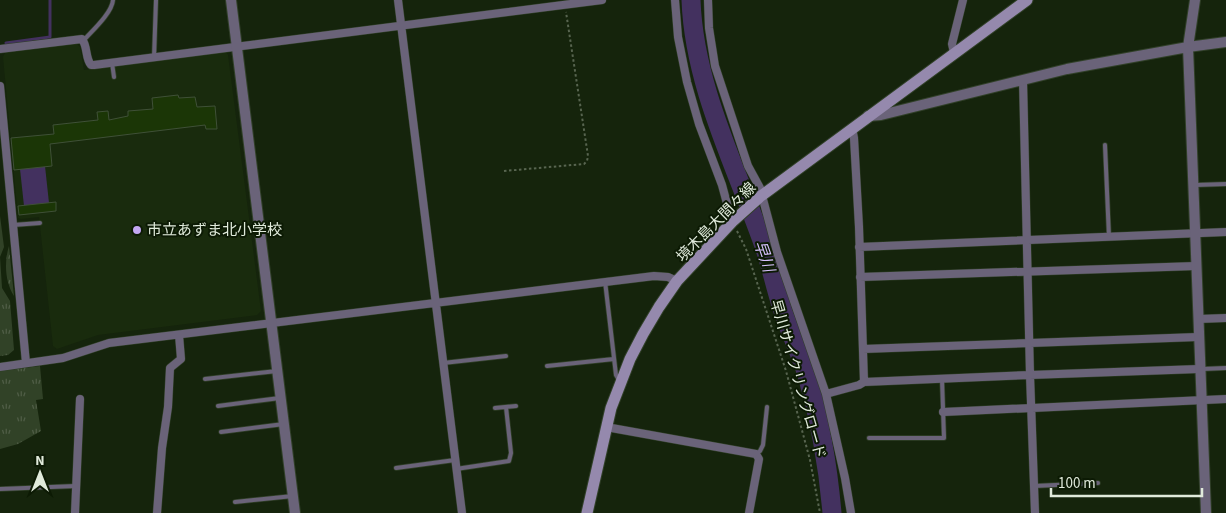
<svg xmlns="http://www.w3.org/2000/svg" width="1226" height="513" viewBox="0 0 1226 513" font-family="'Source Sans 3','Noto Sans JP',sans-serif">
	<defs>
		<pattern id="grass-tufts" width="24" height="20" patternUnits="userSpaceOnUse" patternTransform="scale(1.25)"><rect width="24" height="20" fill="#314227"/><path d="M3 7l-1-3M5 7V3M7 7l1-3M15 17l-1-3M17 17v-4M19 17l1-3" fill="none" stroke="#4f5d46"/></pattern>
	</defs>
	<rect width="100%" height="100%" fill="#15240c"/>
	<path fill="#192b0d" d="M77,44L80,47L84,70L226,52L228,55L261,311L257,315L98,335L57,349L53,346L39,217L21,219L18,218L3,57L5,53Z"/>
	<path fill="url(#grass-tufts)" d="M0,216L4,247L0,257L2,288L10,301L14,350L8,355L0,356Z
		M9,246L14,296C5,282 4,262 9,246Z
		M40,366L43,399L36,400L41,431L18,444L0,449V371Z"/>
	<path fill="#43315f" d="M45,166L49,203L24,206L20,169Z"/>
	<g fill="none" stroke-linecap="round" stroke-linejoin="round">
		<path stroke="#43315f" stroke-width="3" d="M6,43L50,37V0"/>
		<path stroke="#43315f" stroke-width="19" d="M691,0C694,86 736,166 764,246C771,266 775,287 782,308C789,331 800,352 807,375C820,420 828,466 832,513"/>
	</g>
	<path fill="#1b3606" stroke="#3f5037" d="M178,95L179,98L195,97L197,107L215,106L217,129H206L205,125L50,144L52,166L14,170L11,138L54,134L53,125L98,120L97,112L108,111L109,120L128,116V111L153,109L152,98Z
		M56,202V211L19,215L18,206Z"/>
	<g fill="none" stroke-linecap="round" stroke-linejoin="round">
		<g stroke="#314029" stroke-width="5.5">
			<path id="service" d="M84,40C92,31 112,13 113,0
				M154,58L156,0
				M112,63L114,77
				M1105,145L1109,237
				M1195,185L1226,184
				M13,225L40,223
				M605,281L616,375L619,380
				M443,363L506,356
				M547,366L614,359
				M1202,369L1226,368
				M205,379L277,371
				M218,406L280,398
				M495,408L516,406
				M221,432L284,424
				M869,438H944L942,379
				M756,454L760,451L763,445L767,407
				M396,468L455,460
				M456,469L509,461L511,453L506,407
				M1034,486L1098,483
				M0,489L76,486
				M235,502L293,496"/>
		</g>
		<g stroke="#314029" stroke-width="9">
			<path id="minor" d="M398,0L462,513
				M675,0L678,37L687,82L699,124L722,185L732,222
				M708,0L709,28L715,66L748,166L760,188L777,252L826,394L845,478L851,513
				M0,49L82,39C88,47 85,58 91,65H94L602,0
				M954,53L952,44L963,0
				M0,86L26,363
				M859,247L1226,232
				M860,277L1196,266
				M1198,319L1226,318
				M863,349L1198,337
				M0,367L63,358L109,343L654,276L668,277L677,281
				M864,382L1030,375L1023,80
				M826,394L859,385L864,382L859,227L854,138L852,128
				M943,412L1226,399
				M606,427L756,454L759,459L749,513
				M75,513L80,399
				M157,513L162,448L168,407L170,368L181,359L179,335
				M1035,513L1030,375L1199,369"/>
		</g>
		<g stroke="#314029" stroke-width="12">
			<path id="tertiary" d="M231,0L295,513
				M1195,0L1188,47L1206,513
				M868,116L881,115L1067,69L1188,47L1226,42"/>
		</g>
		<g stroke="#314029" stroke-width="13">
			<path id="secondary" d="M587,513L611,408L630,359L643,334L659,307L677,281L732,222L761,196L1027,0"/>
		</g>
		<path stroke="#586550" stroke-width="2" stroke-dasharray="2.5 2.5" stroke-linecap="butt" d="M504,171L584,164L587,161L588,156L566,12
			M737,231L746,249L786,371L810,460L820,513"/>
		<use href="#service" stroke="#6a6379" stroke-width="4"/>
		<use href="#minor" stroke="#6a6379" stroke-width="8"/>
		<use href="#tertiary" stroke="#6a6379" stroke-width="10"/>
		<use href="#secondary" stroke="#9589ad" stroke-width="11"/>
	</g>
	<circle fill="#c3a7f2" stroke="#0c1a04" stroke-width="2" cx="137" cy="230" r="5"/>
	<g text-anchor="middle" stroke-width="4" stroke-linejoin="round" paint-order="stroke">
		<g font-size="15" fill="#e0eadb" stroke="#0c1a04">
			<text transform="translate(716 222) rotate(-45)" y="5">境木島大間々線</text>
			<text transform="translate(798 379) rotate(74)" y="5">早川サイクリングロード</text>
		</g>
		<g font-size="15" fill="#e0eadb" stroke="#0c1a04" text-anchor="start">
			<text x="147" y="235">市立あずま北小学校</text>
		</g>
		<g font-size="16" font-style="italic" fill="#d6c0fd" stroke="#0c1a04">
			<text transform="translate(765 256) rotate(71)" y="6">早川</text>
		</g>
	</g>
	<g transform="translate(40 473)" stroke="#0c1a04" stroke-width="4" paint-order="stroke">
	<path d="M0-4L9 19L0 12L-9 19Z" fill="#e0eadb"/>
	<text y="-8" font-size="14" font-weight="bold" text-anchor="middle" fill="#e0eadb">N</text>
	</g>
	<path d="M1051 488v8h151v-8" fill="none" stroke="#e0eadb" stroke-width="2.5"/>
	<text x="1058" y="488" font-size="15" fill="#e0eadb" stroke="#0c1a04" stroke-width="4" paint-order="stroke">100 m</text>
</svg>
